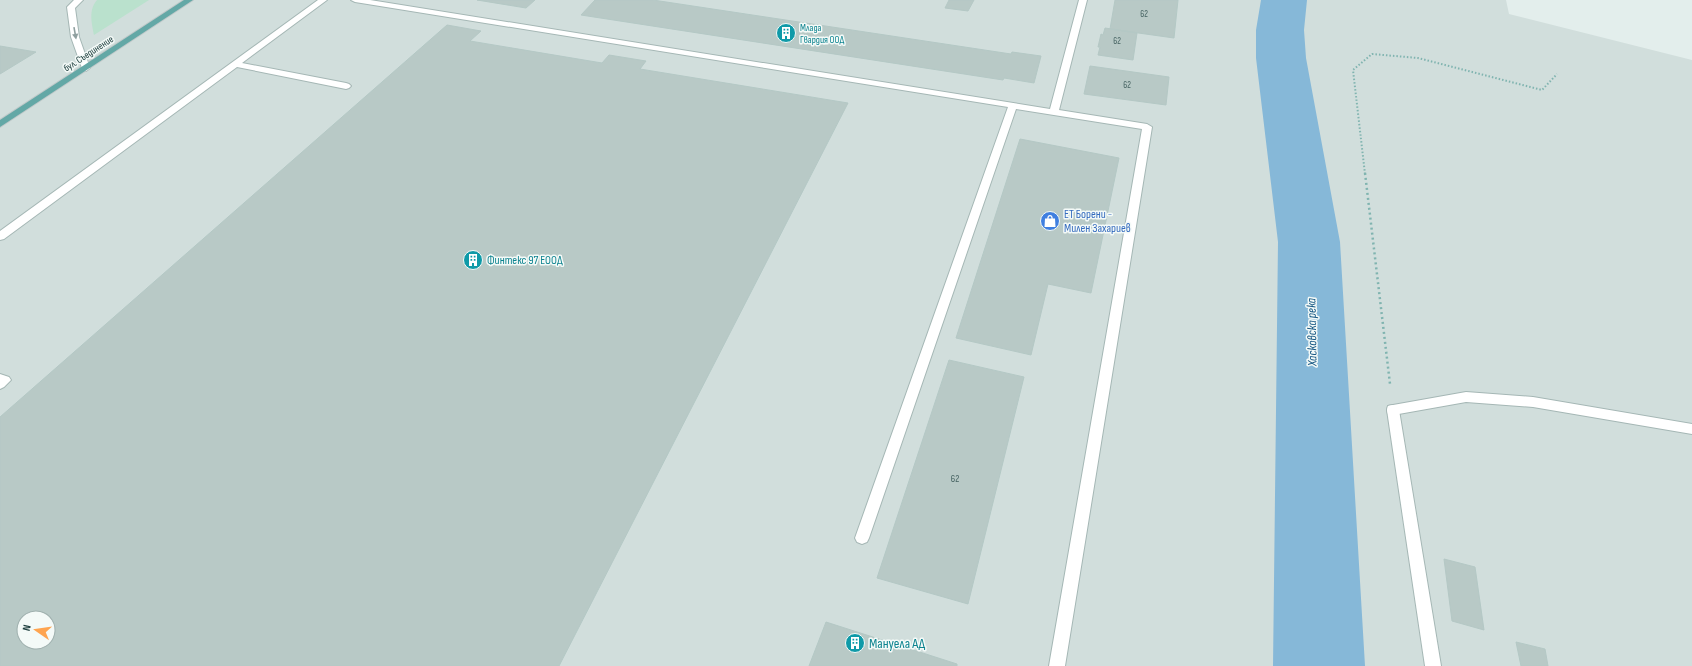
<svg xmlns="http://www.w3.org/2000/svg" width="1692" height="666" viewBox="0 0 1692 666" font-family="'Sofia Sans Condensed',sans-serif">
	<rect width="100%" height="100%" fill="#e3eeec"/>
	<path fill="#d1dedc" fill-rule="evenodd" d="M0,0H1506L1509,14L1692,60V666H0ZM24,618H48V642H24Z"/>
	<path fill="#bae1cd" d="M97,0H149L94,35C92,24 88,10 97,0Z"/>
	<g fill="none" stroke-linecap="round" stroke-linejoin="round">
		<path fill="#86b8d8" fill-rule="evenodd" d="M1261,0H1307L1304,30L1306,58L1340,242L1365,666H1273L1278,242L1256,58V30Z"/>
	</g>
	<path fill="#b8c9c6" stroke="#b4c8c5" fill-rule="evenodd" d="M477,0H535L526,8Z
		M595,0H653L1011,54L1012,52L1041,56L1034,83L1004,78L1003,80L581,15Z
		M949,0H974L968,11L945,8Z
		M1115,0H1178L1174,38L1110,29Z
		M447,25L481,31L470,41L602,63L609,55L646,61L640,69L848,103L559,666H0V417ZM24,618H48V642H24Z
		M1105,28L1137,33L1133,60L1098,55L1100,47H1098L1101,34L1103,35Z
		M0,46L36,52L0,74Z
		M1090,66L1169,77L1166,105L1084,94Z
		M1020,139L1119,158L1091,293L1048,284L1031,355L956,338Z
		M949,360L1024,377L968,604L877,578Z
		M1444,559L1475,567L1484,630L1452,621Z
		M826,622L957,664V666H809Z
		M1516,642L1545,649L1548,666H1521Z"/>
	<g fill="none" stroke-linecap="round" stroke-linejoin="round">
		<g stroke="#a5b7b5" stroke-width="2">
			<path id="lane" d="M74,0H83L75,8L79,37L90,68L86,71L82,68L71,37L67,7Z
				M318,0H327L242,63L346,83L349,84L351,86L349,88L346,89L237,67L4,239L0,240V231Z
				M351,0H370L1050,109L1079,0H1087L1059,110L1147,124L1152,127L1065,666H1049L1142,129L1016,109L869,538L867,542L862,544L857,542L855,538L1008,107L355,2Z
				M0,374L9,377L11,380L4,387L0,389Z
				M1466,392L1533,397L1692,424V434L1533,407L1466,402L1393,415L1388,414L1387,410L1388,406L1393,405Z"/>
		</g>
		<g stroke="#a5b7b5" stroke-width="2">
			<path id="street" d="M1393,405L1398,406L1399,410L1441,666H1425L1387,410L1388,406Z"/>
		</g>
		<g stroke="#c1caca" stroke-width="2">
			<path id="primary" d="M184,0H193L0,127V120Z"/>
		</g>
		<path stroke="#80b4b0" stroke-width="2" stroke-dasharray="1.5 2" stroke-linecap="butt" d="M1365,174L1353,70L1372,54L1418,58L1542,90L1557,74"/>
		<path stroke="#80b4b0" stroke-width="2.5" stroke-dasharray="2 3" stroke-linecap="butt" d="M1365,173L1390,384"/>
		<use href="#lane" fill="#fff" fill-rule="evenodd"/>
		<use href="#street" fill="#fff" fill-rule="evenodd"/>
		<use href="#primary" fill="#63a8a6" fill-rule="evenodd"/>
	</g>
	<defs><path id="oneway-solid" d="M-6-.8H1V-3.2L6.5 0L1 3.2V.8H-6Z"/></defs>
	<use fill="#90a0a0" href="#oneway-solid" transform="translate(75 33) rotate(80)"/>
	<defs>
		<g id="building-disc" transform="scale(1)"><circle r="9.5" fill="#0f9aa8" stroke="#f4faf8"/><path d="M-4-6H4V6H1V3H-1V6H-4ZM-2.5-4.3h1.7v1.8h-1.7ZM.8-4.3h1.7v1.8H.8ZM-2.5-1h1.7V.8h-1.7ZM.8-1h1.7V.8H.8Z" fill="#fff"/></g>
		<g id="shop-disc" transform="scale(1)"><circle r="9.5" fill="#3f7fe0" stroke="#f4faf8"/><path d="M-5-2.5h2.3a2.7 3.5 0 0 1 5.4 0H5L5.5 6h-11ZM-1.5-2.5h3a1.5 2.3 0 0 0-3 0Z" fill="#fff"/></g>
	</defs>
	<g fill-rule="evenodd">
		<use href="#building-disc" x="786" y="33"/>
		<use href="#shop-disc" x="1050" y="221"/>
		<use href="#building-disc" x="473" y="260"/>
		<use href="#building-disc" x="855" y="643"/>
	</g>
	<g text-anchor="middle" stroke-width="3" stroke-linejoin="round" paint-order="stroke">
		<g font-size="9" fill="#466362">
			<text x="1144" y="17">62</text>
			<text x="1117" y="44">62</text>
			<text x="1127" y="88">62</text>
		</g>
		<g font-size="10" fill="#0d838f" stroke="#f4faf8" text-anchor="start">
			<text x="800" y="31">Млада<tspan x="800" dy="12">Гвардия ООД</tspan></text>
		</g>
		<g font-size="10" fill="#204140" stroke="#f4faf8">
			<text transform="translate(88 53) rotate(-33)" y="4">бул. Съединение</text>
		</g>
		<g font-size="10" fill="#466362">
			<text x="955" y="482">62</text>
		</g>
		<g font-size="12" fill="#366cbe" stroke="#f4faf8" text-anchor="start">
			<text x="1064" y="218">ЕТ Борени -<tspan x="1064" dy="14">Милен Захариев</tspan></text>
		</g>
		<g font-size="12" fill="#0d838f" stroke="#f4faf8" text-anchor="start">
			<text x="487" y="264">Финтекс 97 ЕООД</text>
		</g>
		<g font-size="13" font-style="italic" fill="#155783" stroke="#f4faf8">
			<text transform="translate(1311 332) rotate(-91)" y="5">Хасковска река</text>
		</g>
		<g font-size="14" fill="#0d838f" stroke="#f4faf8" text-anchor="start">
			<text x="869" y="648">Мануела АД</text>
		</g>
	</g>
	<g transform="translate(36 630) rotate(283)"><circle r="19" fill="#f4faf8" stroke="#9fb0ae"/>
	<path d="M0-3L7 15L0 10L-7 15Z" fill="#fea450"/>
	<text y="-6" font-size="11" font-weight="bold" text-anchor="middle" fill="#204140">N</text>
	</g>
</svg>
